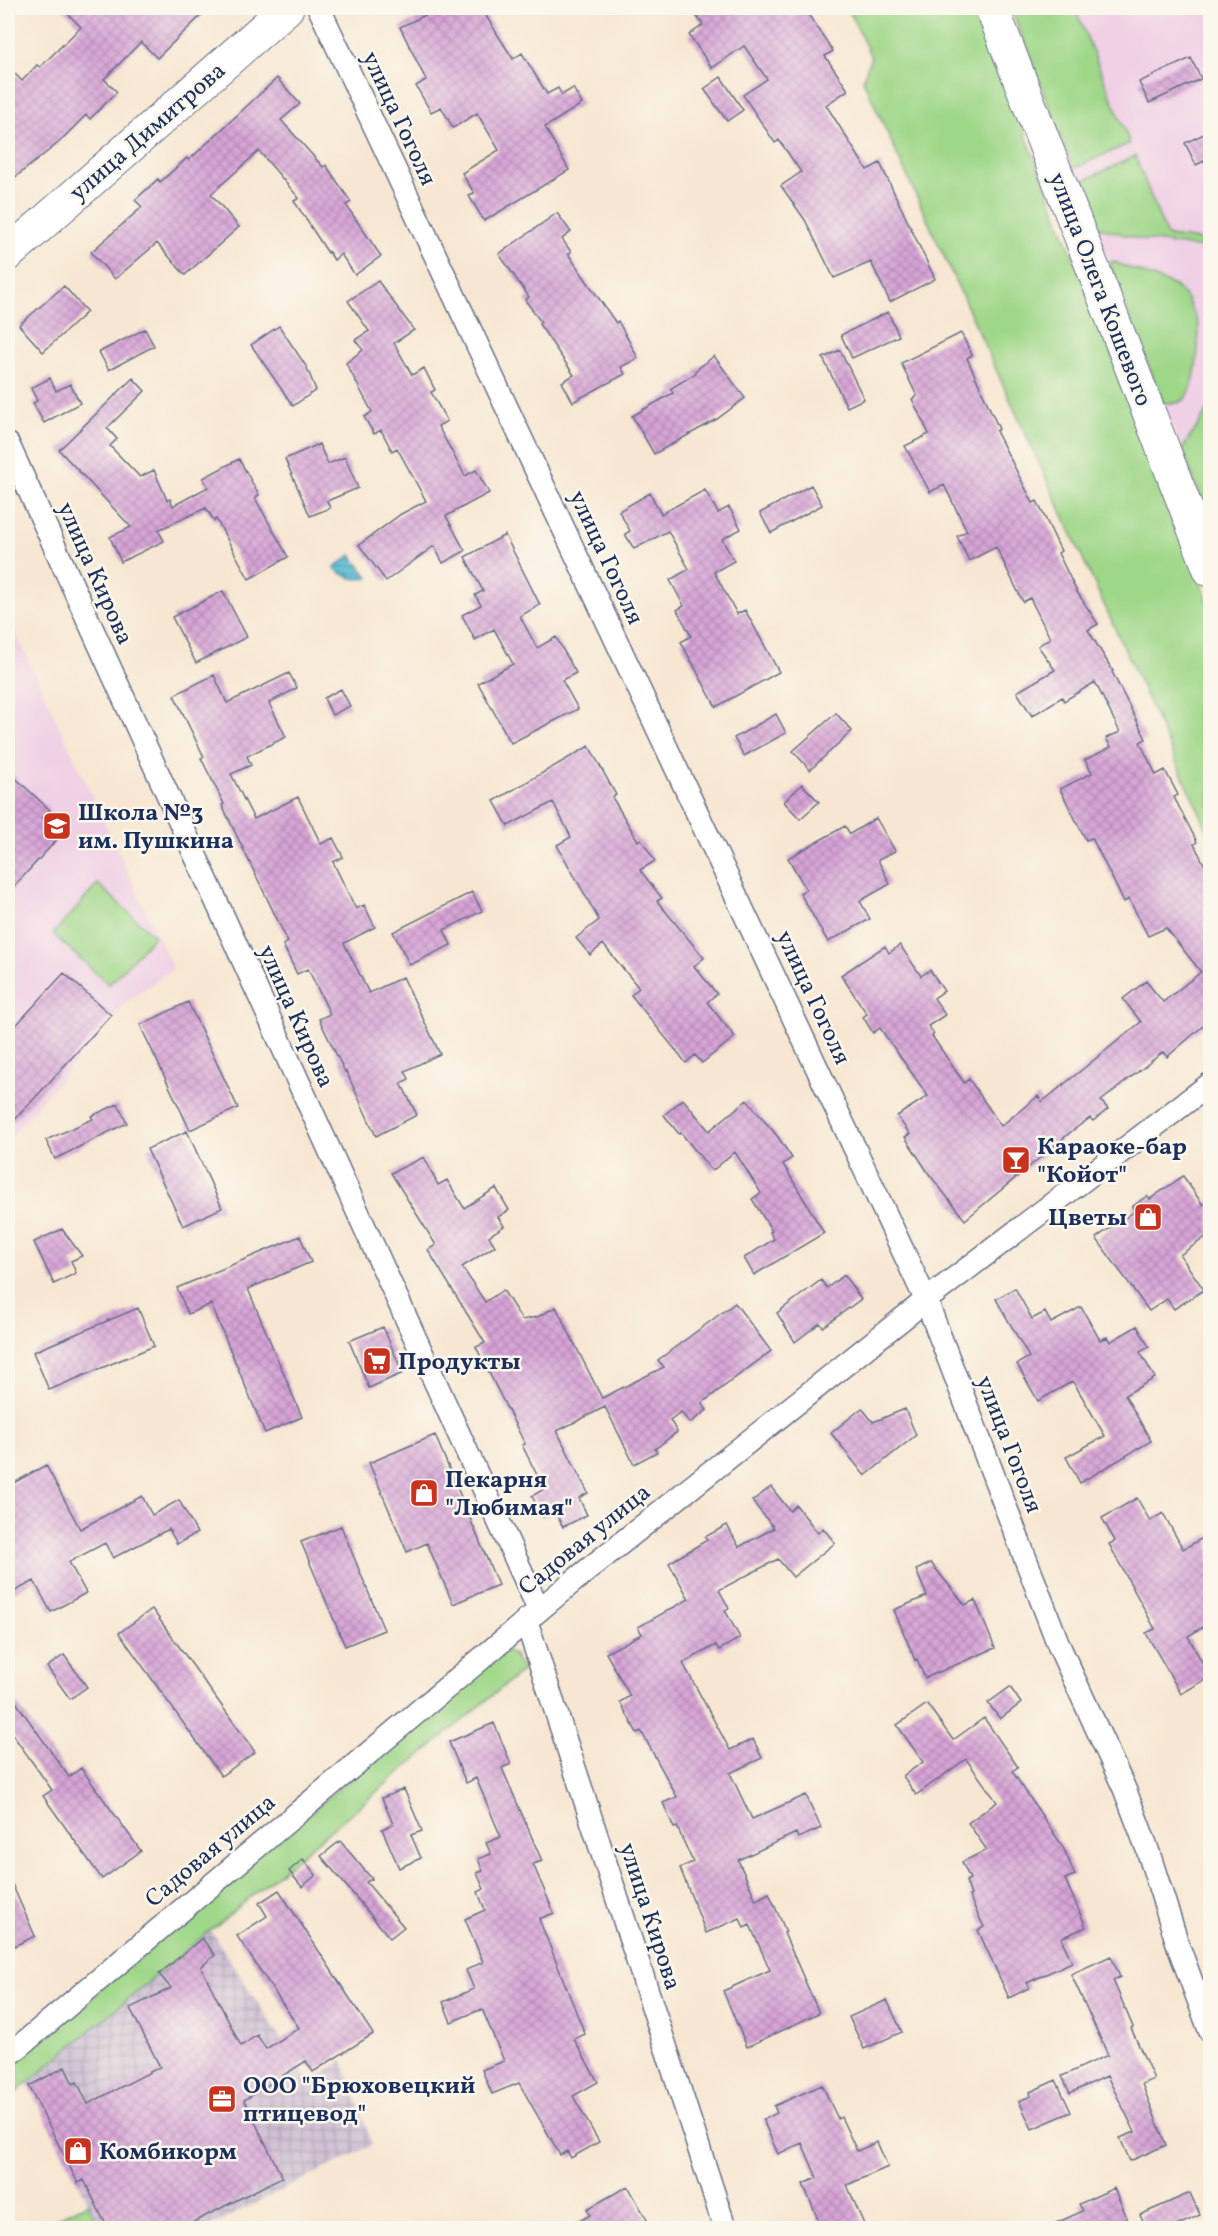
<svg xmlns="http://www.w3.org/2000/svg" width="1218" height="2236" viewBox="0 0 1218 2236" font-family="Vollkorn,serif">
	<defs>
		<pattern id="industrial-grid" width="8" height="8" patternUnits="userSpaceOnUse" patternTransform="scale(1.5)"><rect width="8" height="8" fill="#cebed2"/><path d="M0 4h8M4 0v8" fill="none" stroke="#a69bae"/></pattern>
		<pattern id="water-rules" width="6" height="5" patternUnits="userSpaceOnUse" patternTransform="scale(1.5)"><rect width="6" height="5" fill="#53bbd0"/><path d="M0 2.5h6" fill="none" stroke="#4498ac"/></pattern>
		<pattern id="building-cross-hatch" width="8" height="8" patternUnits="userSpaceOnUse" patternTransform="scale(1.5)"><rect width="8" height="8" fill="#d8a5d7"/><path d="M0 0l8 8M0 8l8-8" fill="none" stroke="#ae87b2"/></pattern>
	</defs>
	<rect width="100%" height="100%" fill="#fbf7ec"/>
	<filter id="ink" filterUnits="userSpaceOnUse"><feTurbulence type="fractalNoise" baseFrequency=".0167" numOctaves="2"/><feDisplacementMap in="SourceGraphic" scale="12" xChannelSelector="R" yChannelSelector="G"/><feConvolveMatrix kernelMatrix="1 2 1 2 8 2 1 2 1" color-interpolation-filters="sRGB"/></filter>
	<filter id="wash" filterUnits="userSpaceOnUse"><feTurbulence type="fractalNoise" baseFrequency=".008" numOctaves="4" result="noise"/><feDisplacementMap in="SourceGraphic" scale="24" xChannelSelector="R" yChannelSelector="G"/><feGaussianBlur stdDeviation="1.35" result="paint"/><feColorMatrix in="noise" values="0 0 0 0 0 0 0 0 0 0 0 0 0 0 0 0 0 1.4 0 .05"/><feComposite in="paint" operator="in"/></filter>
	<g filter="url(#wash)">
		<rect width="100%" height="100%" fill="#f7e7d2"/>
		<path fill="#f0d0e5" d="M1011,8H1210V521L1163,403Z
			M8,616L173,969L124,1004L8,1140Z"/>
		<path fill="url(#industrial-grid)" d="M211,1931L309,2082L343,2060L372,2145L206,2228H101L28,2083Z"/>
		<path fill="#9fd788" stroke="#5d8373" stroke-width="1.5" d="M848,8H976L1210,606V835L863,80L871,57Z
			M1011,8H1075L1130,143L1073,169Z
			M1135,156L1167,236L1210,241V249L1139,239L1095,226L1079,183Z
			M1112,261L1175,286L1186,297L1198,323L1199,329C1198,346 1197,392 1182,401C1176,404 1170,403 1163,403L1110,265Z
			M1210,407V521L1182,449Z
			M98,884L154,936L109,985L53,934Z
			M506,1650L513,1654L523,1670L8,2099V2063Z
			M88,2203L101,2228H37Z"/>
		<path fill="url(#water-rules)" stroke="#377597" stroke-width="1.5" d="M351,555L369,578C354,581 345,577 334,568Z"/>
		<g id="blocks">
			<path fill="url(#building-cross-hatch)" d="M62,8H209L157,58L141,42L104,79L117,92L90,119L86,115L57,144L8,183V67L22,81L37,65L40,67L81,27Z
				M440,8H481L513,59L522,53L547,94L558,88L562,95L573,88L582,104L545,127L569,170L484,221L469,196L474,193L462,173L499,150L477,113L453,128L441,107L431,112L416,86L426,80L400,27Z
				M691,8H804L833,51L825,56L848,90L826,105L867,170L880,163L935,279L890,302L871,262L834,278L805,220L781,186L801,172L779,140L775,143L743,95L767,79L744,46L712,68L689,35L703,25Z
				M1191,58L1201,79L1149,103L1139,82Z
				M721,77L743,110L727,121L704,89Z
				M277,78L300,104L281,120L323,167L326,165L351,202L346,205L381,256L355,275L341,254L334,260L329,252L328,253L294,201L299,198L259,151L211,194L239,227L185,275L157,243L115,279L91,252L142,207L135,200L158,179L160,182L187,158L189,160Z
				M1210,131V158L1196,165L1185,143Z
				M557,213L571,232L562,239L571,252L568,254L616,323L618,321L638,358L621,367L625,374L573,402L562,382L574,375L539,324L541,322L525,300L529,297L499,254Z
				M378,281L414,330L394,343L412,375L424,368L435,390L431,392L447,421L438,426L465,476L476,470L489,493L446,516L465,551L443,563L434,546L386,581L359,545L401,514L426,501L397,448L392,451L381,430L374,434L364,417L372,412L346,363L363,350L355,340L369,331L348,301Z
				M64,286L87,312L43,352L19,325Z
				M888,312L899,336L852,358L841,335Z
				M279,326L306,366L316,390L293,406L251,345Z
				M145,329L154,346L109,370L99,352Z
				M961,333L972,355L967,358L999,429L996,431L1033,503L1037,501L1061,551L1058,553L1077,592L1098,624L1088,630L1113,671L1112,672L1146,739L1140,742L1156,775L1165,770L1178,795L1174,797L1197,842L1194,844L1210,876V1020L1167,1057L1163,1052L1101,1101L1108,1109L1093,1121L1090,1118L1072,1131L965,1220L929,1174L905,1137L910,1134L897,1116L928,1096L880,1028L873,1033L863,1017L867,1014L841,975L885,946L889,953L900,945L921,976L930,970L944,991L934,998L945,1015L928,1026L934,1034L932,1036L964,1083L969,1079L1001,1126L1038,1096L1042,1102L1141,1022L1123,999L1146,981L1163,1002L1201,972L1166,928L1148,936L1129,899L1124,902L1092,838L1086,840L1060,789L1092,773L1085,760L1111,747L1106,738L1120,732L1095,682L1064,701L1062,697L1032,716L1017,692L1055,670L1038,646L1050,638L1030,598L1023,602L996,547L969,561L957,536L967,531L944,485L930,492L905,446L929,434L912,399L917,396L901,363Z
				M840,350L864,399L847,407L823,358Z
				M714,356L745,398L717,419L654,454L632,416L673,393L670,389L696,373L695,371Z
				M50,378L56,391L70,384L80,403L44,423L33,403L37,401L31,388Z
				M133,378L145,391L107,428L117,439L110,446L140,477L154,470L167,500L170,499L173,506L208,487L203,478L239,459L259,495L255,498L288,557L249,579L216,519L214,521L206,508L158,530L164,541L121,562L110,537L131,527L59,450Z
				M319,444L328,464L345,457L358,488L327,501L330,508L310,516L285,459Z
				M811,485L822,505L771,533L760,513Z
				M705,490L718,513L729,507L741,529L722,539L734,561L714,572L737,614L745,610L779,672L716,707L681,642L691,636L677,610L684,606L670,580L689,569L668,531L634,549L625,534L630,531L619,511L650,493L661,514Z
				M505,535L540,605L520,616L537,648L556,637L576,673L562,680L578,709L511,743L478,683L513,664L494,629L475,640L462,615L481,605L475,595L483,591L465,557Z
				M223,591L247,637L196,663L172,617Z
				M289,673L297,688L269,703L286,737L247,756L251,765L231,774L254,819L298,797L321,844L333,838L343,857L333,862L356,909L364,905L375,927L344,943L369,993L403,977L440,1054L405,1071L409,1079L401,1083L417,1115L376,1136L346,1071L345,1072L319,1019L330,1014L308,969L297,974L283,945L288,942L222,805L224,804L201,758L204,757L174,695L214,675L227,703Z
				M341,689L350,706L332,715L324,698Z
				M836,713L852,731L810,770L793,751Z
				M776,714L786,733L744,756L734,738Z
				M589,746L616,795L612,797L638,841L641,839L655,861L640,870L662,898L657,901L704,958L694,966L717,994L707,1002L735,1037L702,1063L695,1055L686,1063L631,995L639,988L603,944L590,955L576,938L599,920L557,845L571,837L553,802L508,826L494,801Z
				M8,771L50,810L43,818L61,835L8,893Z
				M802,784L819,802L800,819L784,802Z
				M876,818L895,851L878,860L890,884L860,901L870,919L828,942L800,893L806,889L788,858L845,826L850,834Z
				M472,892L482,911L444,930L451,945L410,965L393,932Z
				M64,973L111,1015L8,1127V1034Z
				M188,1002L238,1108L190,1130L140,1025Z
				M683,1099L709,1131L747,1100L778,1137L792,1158L783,1164L824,1233L754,1275L744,1258L774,1239L770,1232L772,1231L752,1199L761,1193L735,1152L712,1171L681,1133L679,1134L664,1115Z
				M118,1104L127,1123L55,1159L46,1140L93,1119L91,1116Z
				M187,1131L222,1208L183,1226L147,1149Z
				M424,1157L438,1185L447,1180L464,1208L496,1188L509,1210L498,1217L504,1226L489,1236L495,1246L462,1267L485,1302L503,1290L522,1320L537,1317L556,1307L602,1398L664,1367L658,1360L735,1303L771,1351L702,1403L707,1410L690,1423L681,1412L670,1420L677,1432L655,1449L657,1452L634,1464L605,1407L557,1431L588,1493L579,1498L587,1515L563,1527L556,1514L542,1517L532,1496L544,1489L522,1445L525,1444L476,1347L485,1343L428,1250L436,1245L391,1173Z
				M1183,1176L1203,1205L1210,1200V1234L1180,1255L1204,1290L1174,1309L1167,1299L1149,1311L1096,1238L1135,1211L1132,1207L1147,1196L1150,1199Z
				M62,1229L82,1256L71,1261L76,1273L54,1284L34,1242Z
				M300,1236L311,1262L248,1289L302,1417L265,1433L211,1304L188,1314L177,1288Z
				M844,1275L861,1299L823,1327L820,1323L795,1342L777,1313L821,1280L827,1288Z
				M1015,1288L1032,1319L1045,1312L1051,1323L1081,1307L1100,1340L1107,1337L1110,1342L1137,1326L1149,1347L1140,1352L1155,1378L1125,1395L1151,1441L1080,1483L1066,1457L1105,1436L1073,1381L1038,1401L1017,1364L1029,1357L996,1299Z
				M138,1308L154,1346L49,1390L33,1352Z
				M383,1327L403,1373L369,1388L349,1341Z
				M862,1408L873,1422L905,1409L916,1435L865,1476L831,1433Z
				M435,1435L498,1585L453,1604L427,1543L407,1552L369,1463Z
				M46,1465L80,1529L142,1496L152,1515L179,1500L197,1533L177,1544L169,1529L113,1558L105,1543L69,1562L86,1593L51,1612L34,1581L8,1595V1486Z
				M771,1487L790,1511L796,1505L818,1533L823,1528L835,1543L793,1577L778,1559L719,1590L729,1608L725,1610L740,1638L719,1650L716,1645L683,1663L730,1750L753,1739L762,1758L730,1773L752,1819L806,1795L821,1828L798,1838L796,1833L738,1860L756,1900L769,1893L786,1932L784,1933L819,2013L747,2047L723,1991L770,1970L750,1925L744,1928L740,1918L706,1933L680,1868L693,1862L677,1827L674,1828L663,1803L677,1797L641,1731L637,1733L620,1702L630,1696L606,1653L642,1634L638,1627L689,1599L669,1563L707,1540L705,1537L727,1525L739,1547L774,1528L752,1501Z
				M1137,1498L1150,1521L1163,1513L1183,1549L1210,1534V1623L1188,1636L1210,1677L1181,1694L1146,1633L1155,1629L1109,1544L1115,1541L1102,1518Z
				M341,1526L384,1630L345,1646L301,1542Z
				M931,1563L965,1605L975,1600L995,1648L925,1678L917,1659L915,1660L894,1610L927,1596L916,1570Z
				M152,1609L255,1752L221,1776L119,1633Z
				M64,1655L87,1687L70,1699L47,1667Z
				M1010,1687L1021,1703L1000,1719L988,1703Z
				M8,1691L69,1777L81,1768L141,1851L102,1879L43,1796L52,1790L8,1728Z
				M927,1704L953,1740L984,1718L1018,1767L1012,1771L1063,1847L1075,1875L1065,1879L1086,1927L1061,1938L1072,1962L1027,1983L1029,1988L1009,1998L978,1930L984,1927L969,1896L971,1895L966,1881L970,1879L962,1862L987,1850L968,1823L997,1802L966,1759L916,1795L903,1776L923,1762L897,1725Z
				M494,1723L511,1764L502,1768L542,1861L533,1864L554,1913L539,1919L585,2034L574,2039L598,2082L573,2096L599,2142L571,2158L567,2151L560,2155L519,2083L492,2094L482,2070L504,2061L482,2009L451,2022L443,2002L474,1989L466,1970L483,1962L465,1919L485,1910L478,1892L484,1889L477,1873L483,1871L478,1859L491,1854L486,1843L501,1837L476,1778L466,1783L449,1742Z
				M404,1789L422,1831L411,1835L421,1858L399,1868L382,1829L393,1824L382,1798Z
				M340,1841L372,1879L366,1882L404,1927L390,1938L321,1856Z
				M303,1859L316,1875L302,1887L289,1871Z
				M8,1875L35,1936L8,1949Z
				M279,1890L373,2034L313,2072L306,2061L244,2100L282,2177L180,2229H108L84,2180L78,2183L29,2086L65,2067L73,2084L77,2082L88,2104L160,2067L130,2008L171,1988L159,1974L202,1938L215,1955L201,1967L241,2046L257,2035L266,2049L299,2028L237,1936L267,1916L259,1903Z
				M1111,1956L1120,1977L1113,1980L1133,2027L1131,2028L1154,2079L1142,2084L1166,2145L1130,2161L1120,2138L1135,2132L1107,2076L1070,2093L1062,2076L1108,2055L1071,1974Z
				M887,2000L902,2032L864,2049L849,2017Z
				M1056,2080L1071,2112L1032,2129L1019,2101L1031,2096L1030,2092Z
				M822,2085L838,2119L841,2117L857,2151L877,2142L888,2167L847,2185L866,2229H822L803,2184L817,2178L802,2143L778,2154L763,2120L777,2113L774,2106Z
				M628,2186L652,2229H566L590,2215L587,2209Z
				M1114,2188L1127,2218L1105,2229H1043L1083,2211L1079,2204Z
				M1190,2193L1200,2215L1170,2229H1146L1140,2215Z"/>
		</g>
	</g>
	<g filter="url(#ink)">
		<use href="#blocks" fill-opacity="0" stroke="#686f87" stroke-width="1.5"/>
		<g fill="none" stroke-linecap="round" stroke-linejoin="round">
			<g stroke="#686f87" stroke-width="25">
				<path id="street" d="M319,8L926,1300L1059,1646L1125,1790L1147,1848L1179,1948L1210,2031
					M8,444L539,1610
					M526,1620L725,2228
					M8,2056L570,1584L926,1300L1210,1084"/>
			</g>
			<g stroke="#686f87" stroke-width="35">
				<path id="secondary" d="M992,8L1210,570
					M8,254L287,8"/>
			</g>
			<use href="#street" stroke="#fff" stroke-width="22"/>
			<use href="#secondary" stroke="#fff" stroke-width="33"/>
		</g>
	</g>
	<defs>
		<g id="school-square" transform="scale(1.5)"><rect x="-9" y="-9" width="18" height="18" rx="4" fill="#c8321e" stroke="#fbf7ec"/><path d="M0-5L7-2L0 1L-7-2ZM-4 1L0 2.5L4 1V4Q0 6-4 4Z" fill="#fff"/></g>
		<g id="bar-square" transform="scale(1.5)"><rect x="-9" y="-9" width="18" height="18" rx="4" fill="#c8321e" stroke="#fbf7ec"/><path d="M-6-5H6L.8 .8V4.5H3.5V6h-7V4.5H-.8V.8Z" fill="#fff"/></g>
		<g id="shop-square" transform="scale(1.5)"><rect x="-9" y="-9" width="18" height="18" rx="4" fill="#c8321e" stroke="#fbf7ec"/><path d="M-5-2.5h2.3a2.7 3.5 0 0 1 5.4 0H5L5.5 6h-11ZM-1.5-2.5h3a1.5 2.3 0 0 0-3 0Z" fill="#fff"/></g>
		<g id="supermarket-square" transform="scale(1.5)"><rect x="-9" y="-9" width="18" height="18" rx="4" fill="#c8321e" stroke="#fbf7ec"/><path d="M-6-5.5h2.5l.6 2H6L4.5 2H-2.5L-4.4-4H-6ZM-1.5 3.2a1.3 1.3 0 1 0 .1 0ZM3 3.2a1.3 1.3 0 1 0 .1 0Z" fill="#fff"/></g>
		<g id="office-square" transform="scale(1.5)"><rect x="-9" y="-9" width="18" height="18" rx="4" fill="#c8321e" stroke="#fbf7ec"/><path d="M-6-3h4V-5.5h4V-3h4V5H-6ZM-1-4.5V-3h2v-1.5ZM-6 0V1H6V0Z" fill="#fff"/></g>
	</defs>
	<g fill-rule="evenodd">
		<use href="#school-square" x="57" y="826"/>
		<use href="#bar-square" x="1016" y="1160"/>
		<use href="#shop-square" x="1148" y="1217"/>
		<use href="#supermarket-square" x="377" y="1361"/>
		<use href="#shop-square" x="424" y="1493"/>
		<use href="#office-square" x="222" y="2099"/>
		<use href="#shop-square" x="78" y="2151"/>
	</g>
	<g text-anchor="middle" stroke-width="5" stroke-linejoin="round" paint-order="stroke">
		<g font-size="24" fill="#1b2f5e" stroke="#fbf7ec">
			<text transform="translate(400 118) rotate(65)" y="8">улица Гоголя</text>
			<text transform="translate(147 131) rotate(-41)" y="8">улица Димитрова</text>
			<text transform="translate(1101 289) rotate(69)" y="8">улица Олега Кошевого</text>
			<text transform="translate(607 557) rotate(65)" y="8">улица Гоголя</text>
			<text transform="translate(96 573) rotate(66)" y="8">улица Кирова</text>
			<text transform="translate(814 997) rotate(65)" y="8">улица Гоголя</text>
			<text transform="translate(297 1016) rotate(66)" y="8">улица Кирова</text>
			<text transform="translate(1010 1444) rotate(69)" y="8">улица Гоголя</text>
			<text transform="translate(584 1539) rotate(-39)" y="8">Садовая улица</text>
			<text transform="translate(210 1850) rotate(-40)" y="8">Садовая улица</text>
			<text transform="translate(651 1916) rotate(72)" y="8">улица Кирова</text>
		</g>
		<g font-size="24" font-weight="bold" fill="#1b2f5e" stroke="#fbf7ec" text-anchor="start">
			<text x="78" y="820">Школа №3<tspan x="78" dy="28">им. Пушкина</tspan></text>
			<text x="1037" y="1154">Караоке-бар<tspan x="1037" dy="28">"Койот"</tspan></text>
			<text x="1127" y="1225" text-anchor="end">Цветы</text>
			<text x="398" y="1369">Продукты</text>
			<text x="445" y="1487">Пекарня<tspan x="445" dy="28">"Любимая"</tspan></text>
			<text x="243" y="2093">ООО "Брюховецкий<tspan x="243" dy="28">птицевод"</tspan></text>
			<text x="99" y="2159">Комбикорм</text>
		</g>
	</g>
	<rect width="1218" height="2236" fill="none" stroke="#fbf7ec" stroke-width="30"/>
</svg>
